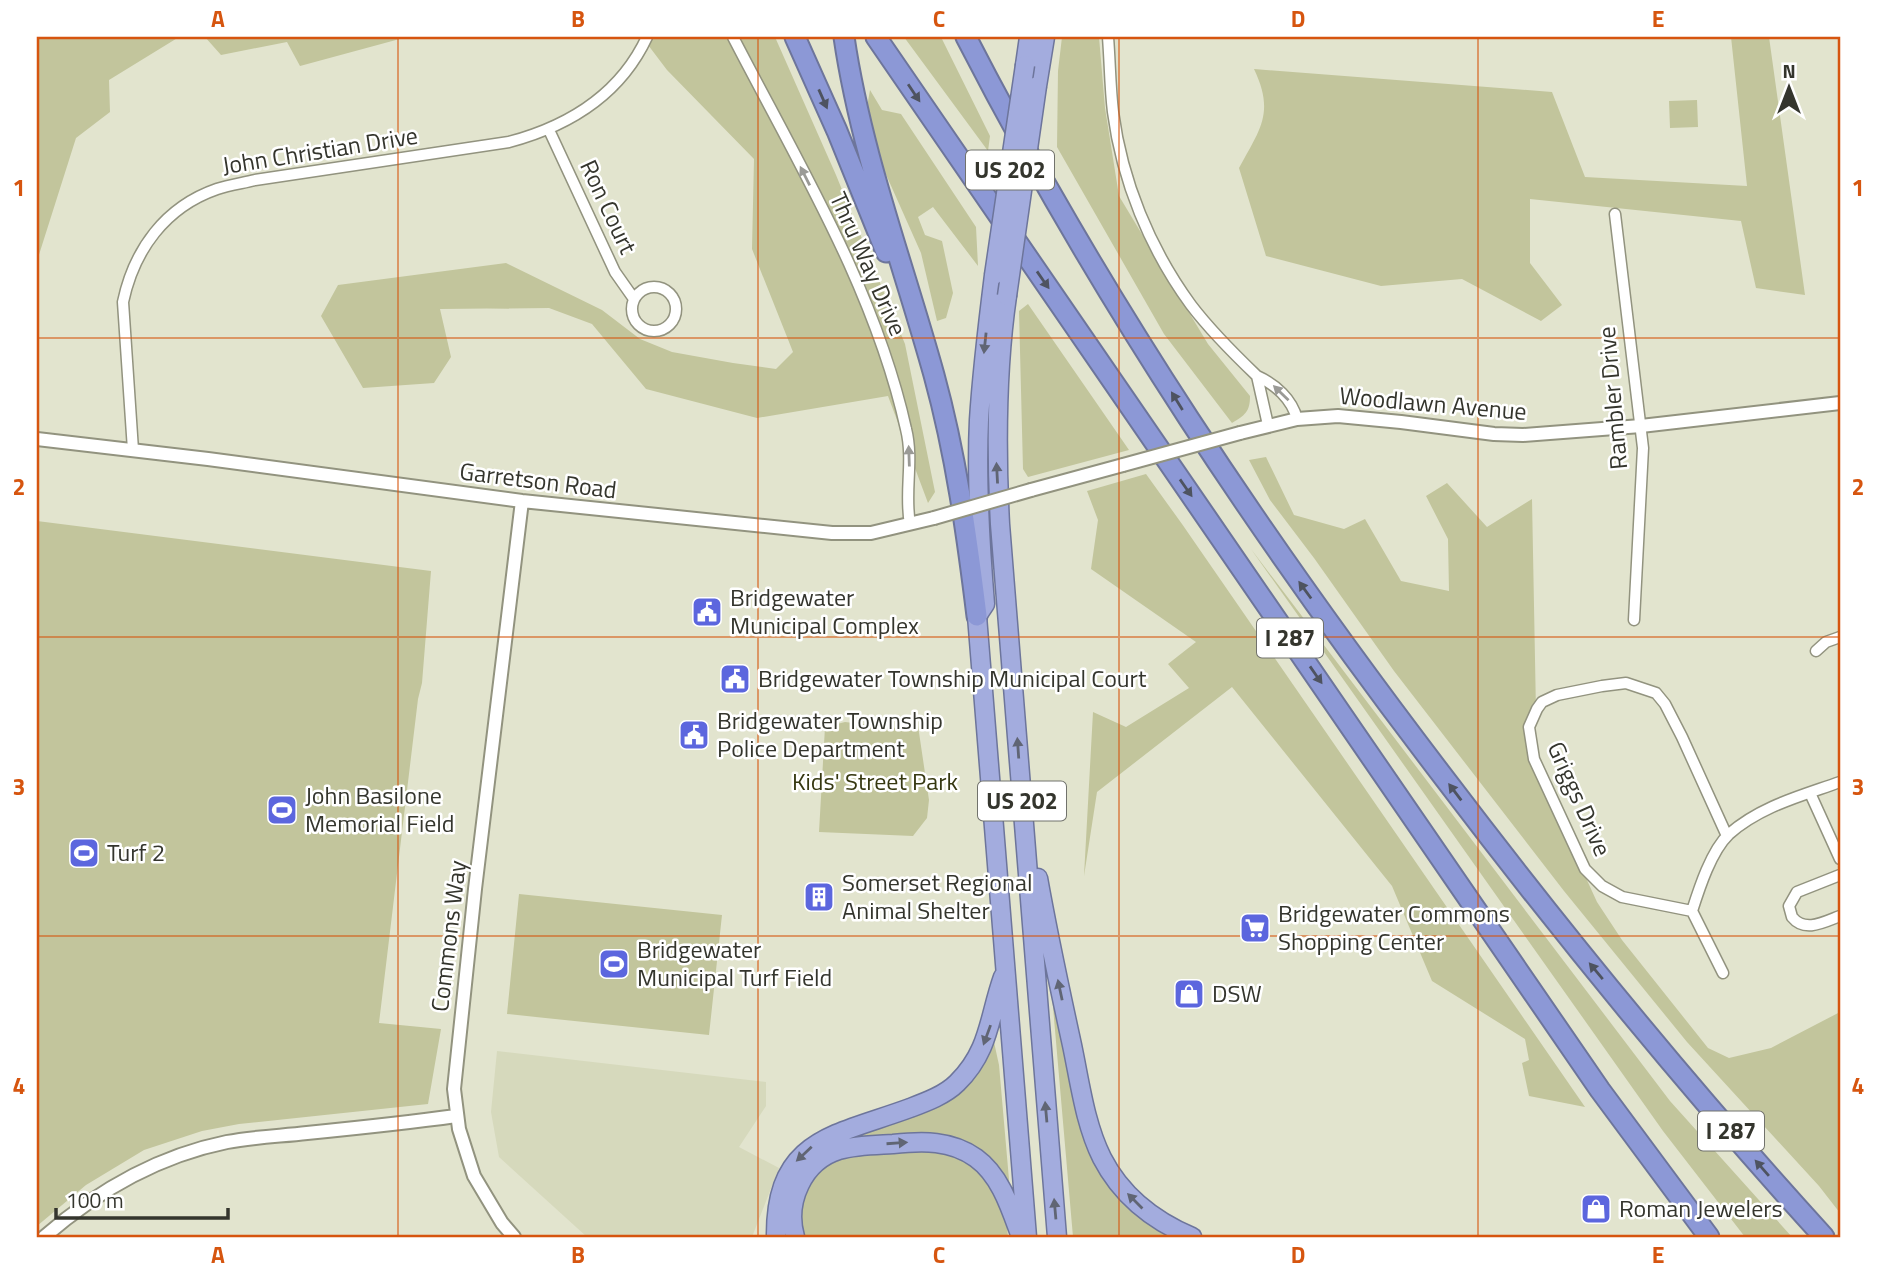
<svg xmlns="http://www.w3.org/2000/svg" width="1877" height="1274" viewBox="0 0 1877 1274" font-family="'Titillium Web',sans-serif">
	<rect width="100%" height="100%" fill="#e2e4ce"/>
	<path fill="#d6d9bc" d="M497,1051L766,1082V1106L739,1147L779,1168L752,1237H587L499,1157L491,1112Z"/>
	<path fill="#c2c59c" d="M37,37H179L109,80L110,112L76,138L37,261Z
		M205,37H407L300,66L287,42L221,55Z
		M642,37H775L836,175L905,344L935,492L928,503L888,396L757,418L646,389L592,324L549,308L440,309L451,357L434,383L363,388L321,316L338,285L506,263L602,310L640,339L672,352L733,363L776,369L793,352L752,249L754,159L667,70Z
		M904,37H941L990,136L988,151Z
		M1062,37H1099L1105,108L1119,196L1208,344L1250,396C1250,412 1245,415 1232,423L1164,334L1057,147L1058,71Z
		M1731,37H1769L1805,295L1756,288L1741,221L1530,199V263L1562,305L1541,321L1462,279L1381,286L1266,256L1239,168C1260,129 1275,113 1254,69L1552,92L1585,177L1747,186Z
		M870,90L882,110L901,114L976,227L978,266L933,207L918,217L925,235L942,241L953,293L946,318L937,321L921,253L884,170L867,107Z
		M1697,100L1698,127L1670,128L1669,101Z
		M1028,304L1129,450L1028,477L1023,469L1019,311Z
		M1266,457L1294,515L1344,529L1365,519L1401,581L1449,591L1448,539L1426,496L1447,483L1487,527L1532,499L1536,712L1531,758L1597,902L1622,940L1708,1048L1729,1058L1771,1048L1840,1012V1213L1819,1186L1687,1042L1564,891L1394,671L1314,558L1270,500L1249,460Z
		M1146,474L1182,524L1585,1107L1529,1096L1522,1063L1529,1060L1525,1039L1432,981L1392,886L1232,687L1097,792L1084,876L1093,712L1126,727L1189,688L1168,664L1196,642L1091,569L1098,520L1087,491Z
		M37,521L431,571L422,683L418,699L379,1023L441,1029L428,1104L239,1124L202,1131L144,1150L86,1185L37,1226Z
		M1251,549L1670,1101L1792,1237H1745L1663,1131Z
		M917,719L929,800L927,818L913,836L819,832L825,727L845,722L896,728Z
		M519,894L722,915L709,1035L507,1014Z
		M1051,984L1094,1155L1181,1237H1073Z
		M994,1042L999,1065L1010,1191L973,1148L832,1141L930,1109L982,1063Z
		M935,1147C966,1159 994,1175 1005,1209C1008,1217 1007,1228 1008,1237H802L798,1218L807,1184L820,1169L843,1155Z"/>
	<g fill="none" stroke-linecap="round" stroke-linejoin="round">
		<g stroke="#92937f" stroke-width="13">
			<path id="minor" d="M733,37C798,163 875,289 906,429C914,461 904,493 910,524
				M1108,37C1110,62 1110,87 1113,112C1122,181 1150,249 1191,305C1210,330 1234,354 1257,376C1275,384 1292,399 1297,419
				M549,130L615,272L634,299
				M1615,214L1643,448L1634,620
				M632 309a22 22 0 1 1 44 0a22 22 0 1 1-44 0Z
				M1257,376L1268,425
				M133,450L123,302C134,250 165,207 217,189C229,185 243,183 255,180L509,142C569,126 620,95 647,37
				M1816,651L1826,642L1840,637
				M1810,793L1840,859
				M1840,875L1797,892L1789,906L1792,917C1805,933 1824,922 1840,916
				M1692,911L1622,897L1602,886L1585,869L1534,759L1529,727L1537,709L1542,702L1557,695L1602,686L1626,683L1656,693L1665,704L1682,737L1727,836
				M1692,911C1699,889 1711,851 1729,834C1761,806 1801,796 1840,782
				M1692,911L1723,973"/>
		</g>
		<g stroke="#92937f" stroke-width="16">
			<path id="tertiary" d="M1240,433L1297,419L1338,416L1401,422L1494,434L1523,435L1641,426L1840,403
				M37,439L208,459L522,501L832,533H871L934,518
				M1031,490L1123,465
				M44,1237C97,1191 158,1156 227,1142C253,1137 281,1136 307,1133C357,1128 406,1123 456,1116
				M514,1237L502,1223L474,1176L459,1129L454,1089L475,889L522,501"/>
		</g>
		<g stroke="#6d759b" stroke-width="21">
			<path id="trunk" d="M1025,65L1029,37
				M1037,86L1045,37
				M994,275C988,323 982,372 979,420C976,481 980,543 985,604L977,616L1027,1237
				M1007,296C996,372 996,447 1000,524L1057,1237
				M1038,878C1048,934 1060,990 1072,1045C1080,1083 1085,1124 1102,1158C1121,1195 1154,1221 1192,1237
				M776,1237C775,1138 834,1136 910,1108C926,1102 945,1095 957,1083C990,1051 989,1016 1003,977
				M795,1237C785,1202 803,1161 839,1150C856,1145 876,1145 893,1144C923,1141 951,1140 976,1158C1001,1176 1011,1210 1021,1237"/>
		</g>
		<g stroke="#6d759b" stroke-width="23">
			<path id="motorway" d="M795,37L837,131L886,252
				M844,37C861,153 903,263 934,375C956,455 967,535 977,616
				M876,37L1600,1090L1709,1237
				M966,37C1101,300 1266,545 1445,779C1565,937 1691,1091 1824,1237"/>
		</g>
		<use href="#minor" stroke="#fff" stroke-width="10"/>
		<use href="#tertiary" stroke="#fff" stroke-width="12"/>
		<use href="#trunk" stroke="#a3acde" stroke-width="18"/>
		<use href="#motorway" stroke="#8c98d6" stroke-width="19"/>
		<g stroke="#92937f" stroke-width="16" stroke-linecap="butt">
			<path id="tertiary-bridge" d="M1123,465L1240,433
				M934,518L1031,490"/>
		</g>
		<g stroke="#6d759b" stroke-width="21" stroke-linecap="butt">
			<path id="trunk-bridge" d="M994,275L1025,65
				M1007,296L1037,86"/>
		</g>
		<use href="#tertiary-bridge" stroke="#fff" stroke-width="12"/>
		<use href="#trunk-bridge" stroke="#a3acde" stroke-width="18"/>
	</g>
	<defs><path id="oneway-solid" d="M-6-.8H1V-3.2L6.5 0L1 3.2V.8H-6Z" transform="scale(1.75)"/></defs>
	<g fill="#4e5360">
		<use href="#oneway-solid" transform="translate(914 93) rotate(56)"/>
		<use href="#oneway-solid" transform="translate(823 99) rotate(66)"/>
		<use href="#oneway-solid" transform="translate(1043 280) rotate(55)"/>
		<use href="#oneway-solid" transform="translate(1177 401) rotate(-122)"/>
		<use href="#oneway-solid" transform="translate(1186 488) rotate(55)"/>
		<use href="#oneway-solid" transform="translate(1305 590) rotate(-126)"/>
		<use href="#oneway-solid" transform="translate(1316 675) rotate(55)"/>
		<use href="#oneway-solid" transform="translate(1455 792) rotate(-127)"/>
		<use href="#oneway-solid" transform="translate(1596 971) rotate(-130)"/>
		<use href="#oneway-solid" transform="translate(1762 1168) rotate(-131)"/>
	</g>
	<g fill="#9a9a96">
		<use href="#oneway-solid" transform="translate(805 176) rotate(-117)"/>
		<use href="#oneway-solid" transform="translate(1281 393) rotate(-136)"/>
		<use href="#oneway-solid" transform="translate(909 456) rotate(-92)"/>
	</g>
	<g fill="#606574">
		<use href="#oneway-solid" transform="translate(985 343) rotate(96)"/>
		<use href="#oneway-solid" transform="translate(997 473) rotate(-93)"/>
		<use href="#oneway-solid" transform="translate(1018 748) rotate(-94)"/>
		<use href="#oneway-solid" transform="translate(1060 990) rotate(-102)"/>
		<use href="#oneway-solid" transform="translate(987 1035) rotate(110)"/>
		<use href="#oneway-solid" transform="translate(1046 1112) rotate(-95)"/>
		<use href="#oneway-solid" transform="translate(897 1143) rotate(-4)"/>
		<use href="#oneway-solid" transform="translate(804 1154) rotate(137)"/>
		<use href="#oneway-solid" transform="translate(1135 1201) rotate(-135)"/>
		<use href="#oneway-solid" transform="translate(1055 1209) rotate(-95)"/>
	</g>
	<path fill="none" stroke="#d6550f" stroke-width="2" stroke-opacity="0.55" d="M398,37V1237M758,37V1237M1119,37V1237M1478,37V1237M37,338H1840M37,637H1840M37,936H1840"/>
	<defs>
		<g id="civic-square" transform="scale(1.575)"><rect x="-9" y="-9" width="18" height="18" rx="4" fill="#5c66de" stroke="#fff"/><path d="M-.6-6.5H3V-4.5H.6V-3L4-1V1h2V6H-6V1h2V-1L-.6-3ZM-1.2 2.5V6h2.4V2.5Z" fill="#fff"/></g>
		<g id="stadium-square" transform="scale(1.575)"><rect x="-9" y="-9" width="18" height="18" rx="4" fill="#5c66de" stroke="#fff"/><path d="M0-5a6.5 5 0 1 0 0 10a6.5 5 0 1 0 0-10ZM-3.5-1.8h7v3.6h-7Z" fill="#fff"/></g>
		<g id="building-square" transform="scale(1.575)"><rect x="-9" y="-9" width="18" height="18" rx="4" fill="#5c66de" stroke="#fff"/><path d="M-4-6H4V6H1V3H-1V6H-4ZM-2.5-4.3h1.7v1.8h-1.7ZM.8-4.3h1.7v1.8H.8ZM-2.5-1h1.7V.8h-1.7ZM.8-1h1.7V.8H.8Z" fill="#fff"/></g>
		<g id="supermarket-square" transform="scale(1.575)"><rect x="-9" y="-9" width="18" height="18" rx="4" fill="#5c66de" stroke="#fff"/><path d="M-6-5.5h2.5l.6 2H6L4.5 2H-2.5L-4.4-4H-6ZM-1.5 3.2a1.3 1.3 0 1 0 .1 0ZM3 3.2a1.3 1.3 0 1 0 .1 0Z" fill="#fff"/></g>
		<g id="shop-square" transform="scale(1.575)"><rect x="-9" y="-9" width="18" height="18" rx="4" fill="#5c66de" stroke="#fff"/><path d="M-5-2.5h2.3a2.7 3.5 0 0 1 5.4 0H5L5.5 6h-11ZM-1.5-2.5h3a1.5 2.3 0 0 0-3 0Z" fill="#fff"/></g>
	</defs>
	<g fill-rule="evenodd">
		<use href="#civic-square" x="707" y="612"/>
		<use href="#civic-square" x="735" y="679"/>
		<use href="#civic-square" x="694" y="735"/>
		<use href="#stadium-square" x="282" y="810"/>
		<use href="#stadium-square" x="84" y="853"/>
		<use href="#building-square" x="819" y="897"/>
		<use href="#supermarket-square" x="1255" y="928"/>
		<use href="#stadium-square" x="614" y="964"/>
		<use href="#shop-square" x="1189" y="994"/>
		<use href="#shop-square" x="1596" y="1209"/>
	</g>
	<g text-anchor="middle" stroke-width="5" stroke-linejoin="round" paint-order="stroke">
		<g fill="#fff" stroke="#71726c" stroke-width="2">
			<rect x="966" y="150.5" width="88" height="39" rx="5"/>
			<rect x="1257" y="618.5" width="66" height="39" rx="5"/>
			<rect x="978" y="781.5" width="88" height="39" rx="5"/>
			<rect x="1698" y="1111.5" width="66" height="39" rx="5"/>
		</g>
		<g font-size="23" font-weight="bold" fill="#34352d">
			<text x="1010" y="178">US 202</text>
			<text x="1290" y="646">I 287</text>
			<text x="1022" y="809">US 202</text>
			<text x="1731" y="1139">I 287</text>
		</g>
		<g font-size="24" fill="#34352d" stroke="#fff">
			<text transform="translate(320 151) rotate(-9)" y="8">John Christian Drive</text>
			<text transform="translate(608 207) rotate(65)" y="8">Ron Court</text>
			<text transform="translate(868 264) rotate(66)" y="8">Thru Way Drive</text>
			<text transform="translate(1613 398) rotate(-95)" y="8">Rambler Drive</text>
			<text transform="translate(1433 404) rotate(5)" y="8">Woodlawn Avenue</text>
			<text transform="translate(538 481) rotate(7)" y="8">Garretson Road</text>
			<text transform="translate(1579 799) rotate(66)" y="8">Griggs Drive</text>
			<text transform="translate(449 936) rotate(-83)" y="8">Commons Way</text>
		</g>
		<g font-size="24" fill="#34352d" stroke="#fff" text-anchor="start">
			<text x="730" y="606">Bridgewater<tspan x="730" dy="28">Municipal Complex</tspan></text>
			<text x="758" y="687">Bridgewater Township Municipal Court</text>
			<text x="717" y="729">Bridgewater Township<tspan x="717" dy="28">Police Department</tspan></text>
			<text x="305" y="804">John Basilone<tspan x="305" dy="28">Memorial Field</tspan></text>
			<text x="107" y="861">Turf 2</text>
			<text x="842" y="891">Somerset Regional<tspan x="842" dy="28">Animal Shelter</tspan></text>
			<text x="1278" y="922">Bridgewater Commons<tspan x="1278" dy="28">Shopping Center</tspan></text>
			<text x="637" y="958">Bridgewater<tspan x="637" dy="28">Municipal Turf Field</tspan></text>
			<text x="1212" y="1002">DSW</text>
			<text x="1619" y="1217">Roman Jewelers</text>
		</g>
		<g font-size="24" fill="#363811" stroke="#fff">
			<text x="875" y="790">Kids' Street Park</text>
		</g>
	</g>
	<rect width="1877" height="1274" fill="none" stroke="#ffffff" stroke-width="77"/>
	<g transform="translate(1789 88)" stroke="#ffffff" stroke-width="5" paint-order="stroke">
	<path d="M0-5L12 26L0 18L-12 26Z" fill="#34352d"/>
	<text y="-10" font-size="19" font-weight="bold" text-anchor="middle" fill="#34352d">N</text>
	</g>
	<path d="M56 1208v10h172v-10" fill="none" stroke="#34352d" stroke-width="3.5"/>
	<text x="66" y="1208" font-size="21" fill="#34352d" stroke="#ffffff" stroke-width="5" paint-order="stroke">100 m</text>
	<rect x="38" y="38" width="1801" height="1198" fill="none" stroke="#d6550f" stroke-width="2.5"/>
	<g font-size="23" text-anchor="middle" font-weight="bold" fill="#d6550f">
		<text x="218" y="27">A</text>
		<text x="578" y="27">B</text>
		<text x="939" y="27">C</text>
		<text x="1298" y="27">D</text>
		<text x="1658" y="27">E</text>
		<text x="19" y="196">1</text>
		<text x="1858" y="196">1</text>
		<text x="19" y="495">2</text>
		<text x="1858" y="495">2</text>
		<text x="19" y="795">3</text>
		<text x="1858" y="795">3</text>
		<text x="19" y="1094">4</text>
		<text x="1858" y="1094">4</text>
		<text x="218" y="1263">A</text>
		<text x="578" y="1263">B</text>
		<text x="939" y="1263">C</text>
		<text x="1298" y="1263">D</text>
		<text x="1658" y="1263">E</text>
	</g>
</svg>
